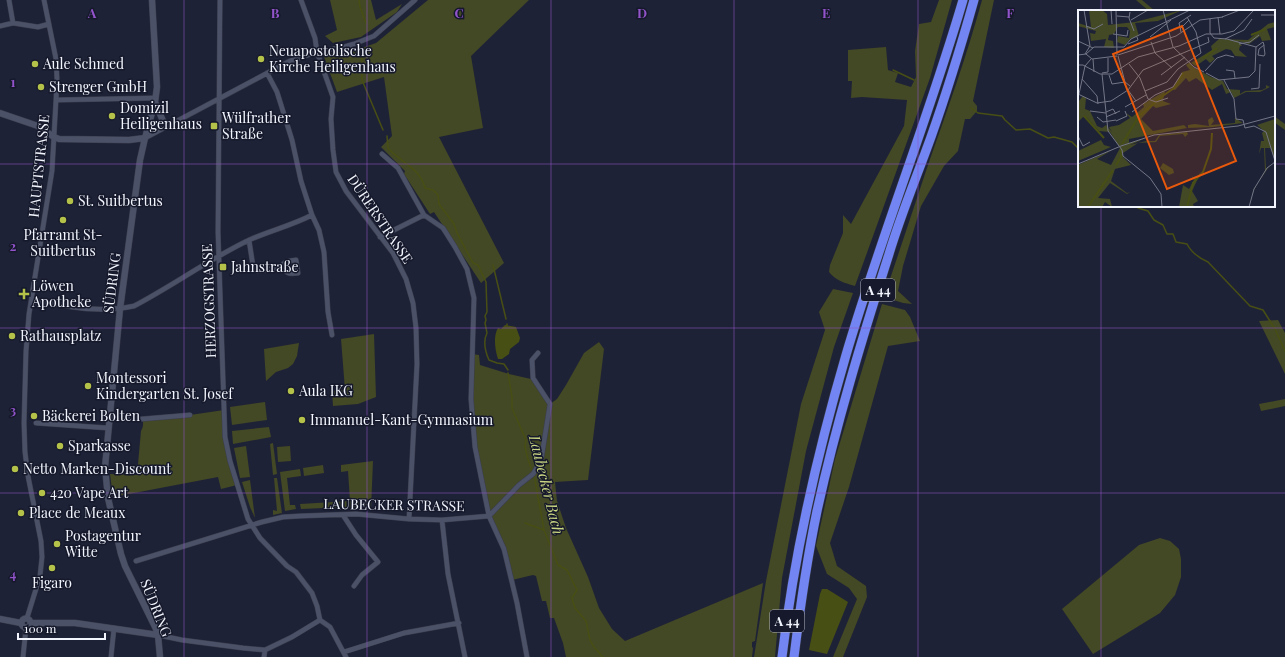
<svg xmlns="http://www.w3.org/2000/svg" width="1285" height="657" viewBox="0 0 1285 657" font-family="'Playfair Display',serif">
	<rect width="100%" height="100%" fill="#1e2236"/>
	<path fill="#434825" d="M330,0H371L376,20L402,4L397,12L361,37L333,43L325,36L337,30Z
		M428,0H529L471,56L483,128L439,137L504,263L481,283L434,212L430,214L404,174L405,171L381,147L392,136L384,77L337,92L323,54L356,50L376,43Z
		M939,0H952L930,78L855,286C845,283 836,281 829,272L830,265L843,233V215L851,224L904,126L907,100L862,97L851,98L852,81H848V50L886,47L888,70L898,73L895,82L911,87L916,77L915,51L919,24L931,22Z
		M982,0H994L973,101L977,106V111L970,119H965L958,151L944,166L921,206L903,266L898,291L912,304L903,303L884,297C899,252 914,207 929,162C948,108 967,55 982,0Z
		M1136,0H1142L1155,11H1149Z
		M1274,116L1285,124V130L1274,122Z
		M833,289L853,293L834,347L806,451L782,578L775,657H754L766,581L801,404L825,330L819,312Z
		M882,304L905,310L910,317L920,341L888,346L849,487L830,543L837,566L866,586L867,597L843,657H833L857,599L849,588L827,574L816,546L835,459Z
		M1278,320L1285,333V374L1259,321Z
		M374,334L376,397L358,404L333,406L332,391L345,390L341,339Z
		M599,342L604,349L588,480L555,482L557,501L566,528L588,577L599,608L612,629L625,641L763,583L755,641L752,642V647L753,648L752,657H566L563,643L554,618H550L546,601H542L536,576L533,575L512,580L504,549L489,516L482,485L471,399L472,354L479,355L480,365L509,374L531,379L550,404L557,399L566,385L584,353Z
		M299,343L297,356L293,364L288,368L276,372L266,381L264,349Z
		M1285,399V406L1261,411L1259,404Z
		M265,402L267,420L232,425L230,407Z
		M224,410L225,437L237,485L221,489L218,477L113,497L110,474L137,475L141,431C143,427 144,424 142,419L190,415Z
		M269,427L271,437L233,444L232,431Z
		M273,443L277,474L273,475L270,444Z
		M246,446L250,477L240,478L234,448Z
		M290,446L291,461L278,462L277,447Z
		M373,461L371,509L347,507L301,509L300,504L350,501L348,471L341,472V465Z
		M323,465L324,473L304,476L303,468Z
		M300,469L301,476L287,478L290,505H295L296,509L285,511L280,472Z
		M274,478H277L282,513L273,515V510L277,511Z
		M250,480L255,518L250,507L242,482Z
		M1160,538L1170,541L1179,549L1181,559V577L1175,595L1160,613L1093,654L1062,609L1139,545Z"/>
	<path fill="#484f14" d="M505,325L516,327L520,338L519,342L510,349L509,354L502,359H498C495,350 493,336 498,328L501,329Z
		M822,589H827L848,602L827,654L809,650L820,594Z"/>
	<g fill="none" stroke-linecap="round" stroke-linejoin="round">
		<path stroke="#484f14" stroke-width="1.5" d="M359,0L360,7L366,23
			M362,53V80L383,130
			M893,70L914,80
			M971,108L978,113L1002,116L1005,120L1016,130L1030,129L1048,138L1054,137L1072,142L1079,149
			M387,136L388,148C400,162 421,169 425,188L433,190L438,195L439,204L454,224L457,233L473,263L478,265L486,282L487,312L485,316L486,320L485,323L487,333C483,341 485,351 489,360L497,363L504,364L508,370
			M1137,206L1138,208L1148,211L1154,220L1163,225L1167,234H1173L1176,242L1187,244C1191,252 1199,258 1208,262L1250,306L1263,310L1275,329L1285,351
			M493,265L506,319
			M507,324V327
			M508,373L512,397V408L526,440L525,446L527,456L532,471
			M534,475L544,530L558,565L567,570L577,590L572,598L575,608L586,621L590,640L594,647L603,657
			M525,523L544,530"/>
		<g stroke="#3b3e4e" stroke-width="5.5">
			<path id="minor" d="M9,0L13,23
				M220,0L218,232L225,437L230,461L248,519L260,538L287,566L296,572L312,593L317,606L320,620
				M301,0L315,38L317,52L333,97L331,119L333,150L336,172L346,191L393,253L406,279L413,303L416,328L417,364L409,519
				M0,26L13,23L38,27L49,24
				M267,73L277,92L292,140L301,181L312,215L319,230L324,252L328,312L332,335
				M56,100L156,98
				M145,138L290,61L317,52L344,47L354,44L374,36L415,0
				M382,154L398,168L424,215L443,228L455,247L467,269L474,298L471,399L475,447L489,516L504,549L517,603L527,657
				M380,237L424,215
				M249,240L253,266L255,270L258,271L281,267C287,274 290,274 298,273L296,260C289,261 285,260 281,267
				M31,302C45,300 58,305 72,307C91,310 115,310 134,306C172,286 208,260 247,241C268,231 291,226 312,215
				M109,418L142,419L190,415
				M36,423L108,428
				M343,515L356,535L378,562L362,575L354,586
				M442,520L448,574L465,657
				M136,561L262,522L283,517L300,516L356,514L409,519L442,520L489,516L519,485L533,474L541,461L550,404L533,378L532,360L538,353
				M27,618L40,576L42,557L41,541L28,476L25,452L24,423L26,351L29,314L52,171L56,100L57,79L56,59L44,0
				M320,620L330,627L346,657
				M158,635L182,640L243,648L265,650L292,637L320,620
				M344,652L404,633L459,623
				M23,657L26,628
				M111,657L114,628
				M264,657L265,650"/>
		</g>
		<g stroke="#3b3e4e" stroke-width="7">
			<path id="tertiary" d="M152,0L157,87L155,102L145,138L140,160L120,309L105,467L108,498L121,554L125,566L156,629L158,635L160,657
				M155,102L163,121L168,126
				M0,113L38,126L54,137L59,139L129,140L145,138
				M21.5 623a4.5 4.5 0 1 1 9 0a4.5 4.5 0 1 1-9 0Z
				M0,619L21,623
				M31,623H75L158,635"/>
		</g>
		<g stroke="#3b3e4e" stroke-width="10">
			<path id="motorway" d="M782,657C794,555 817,454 846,355C881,236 928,120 963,0
				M794,657C800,608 807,559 817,511C836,424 862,339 889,254C901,214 917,176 931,137C947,92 961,46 974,0"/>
		</g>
		<use href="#minor" stroke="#4b5167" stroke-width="4.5"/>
		<use href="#tertiary" stroke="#4b5167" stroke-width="6"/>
		<use href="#motorway" stroke="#7285f3" stroke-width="9"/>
	</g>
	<path fill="none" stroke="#9354cb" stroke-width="1" stroke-opacity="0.55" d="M184,0V657M367,0V657M551,0V657M734,0V657M918,0V657M1101,0V11M0,164H1079M1274,164H1285M1101,206V657M0,328H1285M0,493H1285"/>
	<g fill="#b4c24a" stroke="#15192b" stroke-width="1.5">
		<circle cx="261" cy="59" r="4"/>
		<circle cx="35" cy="64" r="4"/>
		<circle cx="41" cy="87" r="4"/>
		<circle cx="112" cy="116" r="4"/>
		<rect x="210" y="122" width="8" height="8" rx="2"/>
		<circle cx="70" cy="201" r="4"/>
		<circle cx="63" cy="220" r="4"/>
		<rect x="219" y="263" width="8" height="8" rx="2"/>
		<path d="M22 288h4v4h4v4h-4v4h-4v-4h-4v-4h4z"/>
		<circle cx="12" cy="336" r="4"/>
		<circle cx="88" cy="386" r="4"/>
		<circle cx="291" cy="391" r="4"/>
		<circle cx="34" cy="416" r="4"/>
		<circle cx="302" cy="420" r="4"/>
		<circle cx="60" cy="446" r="4"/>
		<circle cx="15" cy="469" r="4"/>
		<circle cx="42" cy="493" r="4"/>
		<circle cx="21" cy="513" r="4"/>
		<circle cx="57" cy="544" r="4"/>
		<circle cx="52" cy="568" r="4"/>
	</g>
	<g text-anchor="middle" stroke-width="3" stroke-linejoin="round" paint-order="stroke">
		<g fill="#15192b" stroke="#b0b3be" stroke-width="1">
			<rect x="861" y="279" width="34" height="22" rx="3"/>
			<rect x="770" y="610" width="34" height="22" rx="3"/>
		</g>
		<g font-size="13" font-weight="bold" fill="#f2f5fd">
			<text x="878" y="295">A 44</text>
			<text x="787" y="626">A 44</text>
		</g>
		<g font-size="14" fill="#f2f5fd" stroke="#15192b" text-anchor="start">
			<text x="269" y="56">Neuapostolische<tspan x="269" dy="16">Kirche Heiligenhaus</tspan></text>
			<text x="43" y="69">Aule Schmed</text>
			<text x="49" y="92">Strenger GmbH</text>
			<text x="120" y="113">Domizil<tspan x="120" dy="16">Heiligenhaus</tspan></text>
			<text x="222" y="123">Wülfrather<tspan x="222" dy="16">Straße</tspan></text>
			<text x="78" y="206">St. Suitbertus</text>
			<text x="63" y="240" text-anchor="middle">Pfarramt St-<tspan x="63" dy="16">Suitbertus</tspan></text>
			<text x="231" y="272">Jahnstraße</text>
			<text x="32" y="291">Löwen<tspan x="32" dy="16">Apotheke</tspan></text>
			<text x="20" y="341">Rathausplatz</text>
			<text x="96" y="383">Montessori<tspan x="96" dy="16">Kindergarten St. Josef</tspan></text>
			<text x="299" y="396">Aula IKG</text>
			<text x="42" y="421">Bäckerei Bolten</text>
			<text x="310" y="425">Immanuel-Kant-Gymnasium</text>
			<text x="68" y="451">Sparkasse</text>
			<text x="23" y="474">Netto Marken-Discount</text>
			<text x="50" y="498">420 Vape Art</text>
			<text x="29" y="518">Place de Meaux</text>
			<text x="65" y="541">Postagentur<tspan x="65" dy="16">Witte</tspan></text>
			<text x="52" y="588" text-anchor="middle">Figaro</text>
		</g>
		<g font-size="14" fill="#f2f5fd" stroke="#15192b">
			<text transform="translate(39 166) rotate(-84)" y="5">HAUPTSTRASSE</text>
			<text transform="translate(380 219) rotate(56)" y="5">DÜRERSTRASSE</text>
			<text transform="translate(112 283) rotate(-83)" y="5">SÜDRING</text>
			<text transform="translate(209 301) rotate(-92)" y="5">HERZOGSTRASSE</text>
			<text transform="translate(394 505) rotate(1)" y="5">LAUBECKER STRASSE</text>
			<text transform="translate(156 608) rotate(68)" y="5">SÜDRING</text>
		</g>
		<g font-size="15" font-style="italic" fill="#cbd782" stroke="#15192b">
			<text transform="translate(546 485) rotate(76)" y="5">Laubecker Bach</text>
		</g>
	</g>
	<g transform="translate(1078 10)">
		<rect width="197" height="197" fill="#1e2236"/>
		<path d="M11,0H24L29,4L30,15L57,12L104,0L80,11L57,13L61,26L52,29L47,35L39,32L40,26L51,28L52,21L49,17H40L36,24L31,25L30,30L35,31L36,38L26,37L28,29L13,31L12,23L17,24L18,21L0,16V13L13,17ZM197,12V17L189,19L193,30L184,31L182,26L171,34L160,31L164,36H162L161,40L169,47L157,46L153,40L148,39L134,46L137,49L132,53L128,49L118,56L120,58L113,53L134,40L133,36L141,29L170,30L190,14ZM112,52L115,57L133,67L145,71L149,79L162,80V84L167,81L184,80L188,78V75L192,77L182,82H168L156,88L153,82L148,84L144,74L134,80L118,68L111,72L108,68L97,80L94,79L104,62L112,60L108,55ZM87,81L85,91L93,94L78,98L75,96L63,109L75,121L106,115L109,118L51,129V133L68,128L52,135L68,131H77L81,125L109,122L110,124L107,127L105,124L82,126L78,132L60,133L45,143V147L53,155L37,159L33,171L49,183L52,182L49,184L32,173L20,188L32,189L34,197L27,192L24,197H0V157L9,153L0,157V155L34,140L19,149L33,155L42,138L32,122L21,121L9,108L5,107L0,112V92L5,86L8,88L7,99L12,101L19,116L24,118L28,115L34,122L31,117L41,115L52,108L48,103L54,107L66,97L65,94ZM134,107L136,111L133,115L157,113V108L165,113L135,117L110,118V115L117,114L131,116L130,110ZM197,109V150L192,138H187L188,159L192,155L176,179L171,197L176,180L187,161L186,138H183L181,144L183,131H186L184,123L186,121L179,115ZM23,130L26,135L33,137L0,151V141ZM85,153L95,159L96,163L91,165L82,158ZM123,162L114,181L120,191L115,194L116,197H101L105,175L111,179L116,170L114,166L117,169Z" fill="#434825"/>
		<path fill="none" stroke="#484f14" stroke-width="2" d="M173,25L188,19M125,48L139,38M86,85L96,78L106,63M6,106L26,128M44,134L61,106L86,85M38,155L43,147V139M10,197L35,160M109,197L115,173L125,162L133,139L134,123"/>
		<path fill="none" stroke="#737686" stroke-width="1" d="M6,0L12,36L7,44M33,0L34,14M38,0L39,45M85,0L95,37L116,57L126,62M52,2L51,8L56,21M183,5H197M39,6L51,7M140,7L142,24M144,7L162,0M132,9V23M53,10L70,0M8,16L16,19L25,14M102,19L111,10M103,22L101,13L113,5M132,23L136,28L149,29L178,37M35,24L49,26L50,20M72,27L93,10M147,29L166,20L174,9M0,31L15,38M73,32L77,43L94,58M50,34L60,30L59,27M161,34L172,32L181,25M8,44L16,37H46L53,29L112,0M0,45L8,44L14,49L39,46M40,45L98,26L122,10L145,7M40,46L47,72L52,76M15,49L16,62M51,54L62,68L70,89L78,92L90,88M0,55H5L22,64H34L60,47L101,36L128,24H144L156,21L176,0M148,60L156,61L157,68M127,61L139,48L148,45L156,47M24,63L30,62V48M128,63L141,70L171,67L177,61L178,37L185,32L186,35V37L187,44L186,46L180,45L181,39L186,35M24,64L30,121L44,140L45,146L72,168L83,184L84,197M31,65L34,74L47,72M83,65L107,47M4,69L19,86L20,94M146,70L156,89L158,109L165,110L167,118L176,116L188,122L197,151M173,79L181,78L182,54M50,80L58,91M67,81L89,72L100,59L123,43L118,22L109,7M0,84L19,93L33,91L50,80L65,60L131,32L130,27M1,84L7,56L13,49M47,97L68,85M12,101L28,103M28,102L35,99L38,104M54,102L77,85L95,77L104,63M19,107L25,112L38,110M28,107L42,101M38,111L49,106L47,101M0,126L5,136L12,132M0,154L43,136L76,125L160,116L197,106M171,197L176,179L189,158L197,152"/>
		<path fill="#e8590c" fill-opacity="0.15" stroke="#e8590c" stroke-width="2" d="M104,16L158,151L89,179L35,44Z"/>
		<rect width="197" height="197" fill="none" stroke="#f2f5fd" stroke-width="2"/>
	</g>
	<g font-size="13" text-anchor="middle" font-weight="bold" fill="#9354cb" stroke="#15192b" stroke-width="3" stroke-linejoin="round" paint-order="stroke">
		<text x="92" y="18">A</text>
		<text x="275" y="18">B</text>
		<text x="459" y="18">C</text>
		<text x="642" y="18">D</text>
		<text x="826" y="18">E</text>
		<text x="1010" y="18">F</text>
		<text x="13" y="87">1</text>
		<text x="13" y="251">2</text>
		<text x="13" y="415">3</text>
		<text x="13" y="579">4</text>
	</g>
	<path d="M18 633v6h87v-6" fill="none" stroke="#f2f5fd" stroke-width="2"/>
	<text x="24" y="633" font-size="12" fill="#f2f5fd" stroke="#15192b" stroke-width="3" paint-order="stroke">100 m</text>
</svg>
